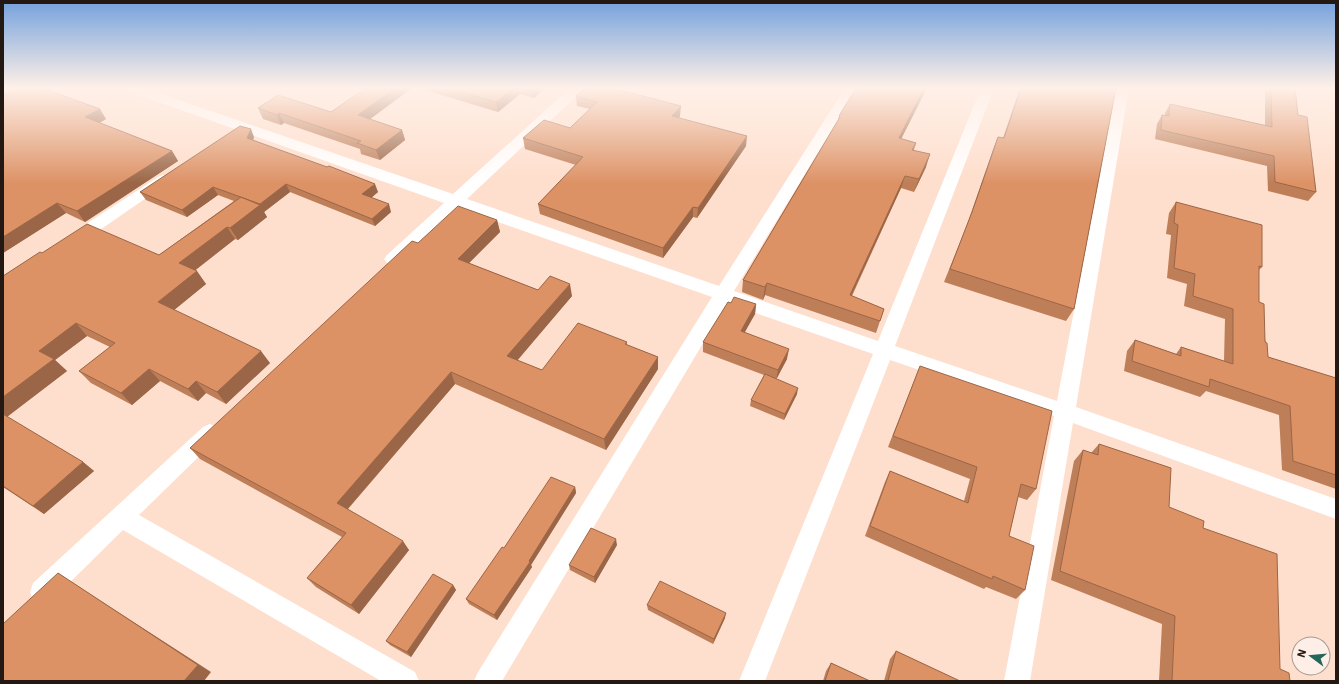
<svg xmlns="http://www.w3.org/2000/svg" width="1339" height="684" viewBox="0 0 1339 684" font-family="'IBM Plex Sans',sans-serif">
	<rect width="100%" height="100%" fill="#fedecc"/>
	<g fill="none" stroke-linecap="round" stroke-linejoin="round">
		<path fill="#fff" fill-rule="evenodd" d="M125,88H144L453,194L570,88H583L582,91L467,199L719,286L845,88H857L734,291L878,341L981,88H994L895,346L1057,401L1116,88H1129L1076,407L1336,499V519L1073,423L1030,681H1004L1054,416L890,360L765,681H739L873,354L727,303L502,681H474L478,672L712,297L458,208L399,263L393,265L387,263L384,259L387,255L444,203L127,91Z
			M163,175L168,177L171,180L168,183L78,245L72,247L66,245L64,241L66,237L158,177Z
			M210,424L217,427L220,433L217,439L139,515L415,672L419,681H381L123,530L51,601L42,604L33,601L30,592L33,583L203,427Z"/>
	</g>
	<path fill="#be7e58" d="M366,88H412L370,119L402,130L405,140L380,160L361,154L360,149L284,123L281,125L263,119L258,108L331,112Z
		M418,88H545L534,98L520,94L498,112Z
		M927,88L901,139L916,143L914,150L926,167L914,192L901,188L852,296L884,309L876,333L765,295L763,300L742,292L743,280L838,120L839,116Z
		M1020,88H1116L1074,309L1066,321L944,282L967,225L993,150L998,137L1003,138Z
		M1265,88H1295L1298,115L1316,192L1308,201L1268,191L1267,166L1155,139L1157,124L1162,115H1165V113L1170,104L1265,126Z
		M3,95L106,119L99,123L172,151L178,161L85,222L66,213L3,253Z
		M576,96L680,116L679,118L746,146L697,218L693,217L663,258L540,214L538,204L576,165L525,149L523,138L570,128L590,109L577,106Z
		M254,137L253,140L378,192L371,198L391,212L375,226L290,192L264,212L267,217L238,240L235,239L195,270L206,284L174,310L270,363L226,404L206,393L198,401L160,381L132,405L91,383L79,371L110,347L87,336L55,360L67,371L7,417L83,462L94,471L44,514L3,487V276L42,253L159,255L234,201L218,195L187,217L146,200L140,192Z
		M1176,202L1262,267L1259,270V302L1268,357L1336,378V489L1282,470L1279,415L1206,391L1200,397L1124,371L1127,351L1135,340L1176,354L1181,347L1224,361L1225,319L1184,306L1187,284L1167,278L1171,235L1166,234L1169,213Z
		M497,220L500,232L469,263L538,290L572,296L517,360L542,370L627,342V345L658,357V369L606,450L455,384L348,509L409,550L359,614L316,587L307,578L342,537L200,459L190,448L418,243Z
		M731,303L756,304L755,314L744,332L787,359L776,379L797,394L784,420L750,406L751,400L764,375L703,352V342Z
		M920,366L1036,489L1027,500L1018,497L1009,536L1025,590L1016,599L986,587L984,589L865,536L885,482L890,471L964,501L970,479L888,447Z
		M1099,444L1169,507L1203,528L1280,669L1290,681H1159L1162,624L1051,580L1074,461L1083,450L1091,453Z
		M575,487L576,493L531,565L532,567L497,620L469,604L466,599L504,548Z
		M617,545L595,583L570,570L569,565Z
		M453,585L456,590L411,657L390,645L386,641Z
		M647,605L725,618L713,644L648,610Z
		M896,651L960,681H884L890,659Z
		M831,663L870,681H823L826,671Z"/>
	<path fill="#9b6647" d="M395,88H412L362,125L358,115Z
		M513,88H519L520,94L498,112L496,102Z
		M532,88H545L534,98Z
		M924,88H927L895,151L899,138Z
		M681,106L680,116L672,126V116Z
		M100,109L106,119L92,127L85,117Z
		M279,113L284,123L281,125L277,115Z
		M251,129L254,137L251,146L247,138Z
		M402,130L405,140L380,160L376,150Z
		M747,136L746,146L697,218L698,208Z
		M172,151L178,161L85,222L77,211Z
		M930,154L926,167L914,192L919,179Z
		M905,176L901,188L846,307L850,295Z
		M286,184L290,192L264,212L267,217L238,240L230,228Z
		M375,184L378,192L366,202L362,194Z
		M213,187L218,195L187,217L182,210Z
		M57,203L66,213L3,253V237Z
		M389,204L391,212L375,226L372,219Z
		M693,207V217L663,258V248Z
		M497,220L500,232L461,271L458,259Z
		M227,227L235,239L188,276L179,263Z
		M197,271L206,284L168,315L158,302Z
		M767,283L765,295L763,300L765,287Z
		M570,284L572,296L511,368L507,356Z
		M756,304L755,314L740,341L741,331Z
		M76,323L87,336L55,360L67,371L4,419L3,418V397L39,351Z
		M789,349L787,359L776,380L778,370Z
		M261,351L270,363L226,404L217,392Z
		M658,357V369L606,450L604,439Z
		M149,369L160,381L132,405L121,393Z
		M451,372L455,384L344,513L337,503Z
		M196,381L206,393L198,401L188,389Z
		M798,388L797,394L784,420L785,414Z
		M83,462L94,471L44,514L33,506Z
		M575,487L576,493L531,565L532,567L497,620L494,615Z
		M616,539L617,545L595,583L594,577Z
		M403,541L409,550L359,614L351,605Z
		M58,573L73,583L211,672L204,681H184Z
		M453,585L456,590L411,657L407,652Z
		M726,613L725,618L713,644L714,639Z"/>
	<path fill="#dd9266" stroke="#9b6647" d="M18,88H42L100,109L85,117L172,151L77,211L57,203L3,237V95Z
		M366,88H395L358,115L402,130L376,150L357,143L361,141L279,113L277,115L258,108L278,95L331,112Z
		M448,88H513L496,102Z
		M585,88H612L681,106L672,116L747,136L698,208L693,207L663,248L538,204L583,157L523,138L544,120L570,128L597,102L576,96Z
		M856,88H924L899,138L916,143L912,150L930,154L919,179L905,176L850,295L884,309L880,321L767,283L765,287L743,280L840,117L839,116Z
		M1021,88H1116L1074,309L950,269L972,212L998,137L1004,138Z
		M1271,88H1295L1298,115L1307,117L1316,192L1275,182L1274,156L1161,130L1162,115L1169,116L1170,104L1272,127Z
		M240,126L251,129L247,138L327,167L329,166L375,184L362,194L389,204L372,219L286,184L260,204L213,187L182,210L140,192Z
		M241,197L260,205L230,228L227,227L179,263L197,271L158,302L261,351L217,392L196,381L188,389L149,369L121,393L79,371L115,343L76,323L39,351L54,359L3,397V276L40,252L42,253L87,224L159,255Z
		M1176,202L1262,225V267L1259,266V302L1264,304L1265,342L1267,343L1268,357L1336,378V475L1293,461L1290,406L1210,379L1209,387L1132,361L1135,340L1181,356V347L1233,364V309L1193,296L1195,274L1174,268L1178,225L1174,223Z
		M458,206L497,220L458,259L538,290L550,276L570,284L507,356L542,370L578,323L627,342L625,344L658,357L604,439L451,372L337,503L403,541L351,605L307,578L346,533L190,448L412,241L418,243Z
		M734,297L756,304L741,331L789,349L778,370L703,342L728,302L731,303Z
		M920,366L1052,411L1036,489L1021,484L1009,536L1034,546L1025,590L993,576L992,579L870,526L890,471L968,503L977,467L893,436Z
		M765,374L798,388L785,414L751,400Z
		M3,414L83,462L33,506L3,486Z
		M1099,444L1171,468L1169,507L1204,521L1203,528L1277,554L1280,669L1289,673L1290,681H1172L1175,616L1060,571L1083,450L1098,455Z
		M551,477L575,487L529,561L530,562L494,615L466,599L502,547L504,548Z
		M591,528L616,539L594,577L569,565Z
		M58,573L198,665L184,681H3V624Z
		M433,574L453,585L407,652L386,641Z
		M660,581L726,613L714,639L647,605Z
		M896,651L960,681H888Z
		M831,663L870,681H825Z"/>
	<linearGradient id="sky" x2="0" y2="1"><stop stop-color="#74a1dc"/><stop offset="0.48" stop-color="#fff0e8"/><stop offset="1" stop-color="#fff0e8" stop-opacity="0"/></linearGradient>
	<rect width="1339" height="183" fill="url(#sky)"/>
	<rect width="1339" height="684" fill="none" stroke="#231812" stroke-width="8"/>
	<g transform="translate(1311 656) rotate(286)"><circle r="19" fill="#fdefe8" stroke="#a69992"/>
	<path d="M0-3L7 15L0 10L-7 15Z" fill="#246758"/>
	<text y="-6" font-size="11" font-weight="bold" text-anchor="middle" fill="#231812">N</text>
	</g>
</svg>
